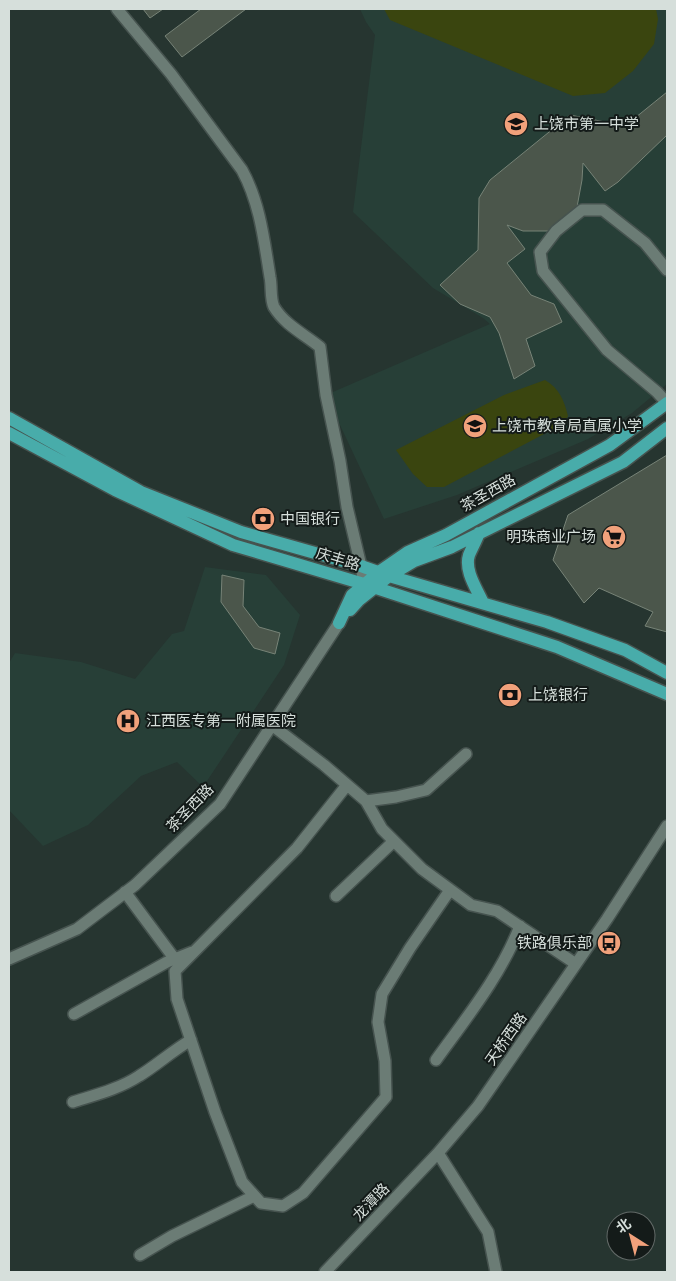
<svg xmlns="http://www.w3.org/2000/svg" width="676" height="1281" viewBox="0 0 676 1281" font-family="'Open Sans','Noto Sans SC',sans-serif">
	<rect width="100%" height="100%" fill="#263530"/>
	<path fill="#273f37" d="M360,9H667V384L632,413L588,439L457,495L384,519L326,395L490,324L483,318L433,288L353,212L375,35L366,22Z
		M205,567L266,575L300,615L284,665L203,787L177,762L141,776L88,825L43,846L9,810V663L15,653L81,662L135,679L172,634L184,631Z"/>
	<path fill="#3a450f" d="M384,9H656L658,19L654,44L633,71L605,93L573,96L390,20Z
		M545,380C559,388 564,400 568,416L563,424L444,487H427L413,474L396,450L504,395Z"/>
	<path fill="#4b564b" stroke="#778377" d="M143,9H163L150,18Z
		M201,9H246L182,57L165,36Z
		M667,92V135L618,182L605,191L583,163L582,180L577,207L548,231H523L507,225L525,249L507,263L531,295L554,304L562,322L526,339L535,366L514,379L499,333L490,317L460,304L440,285L478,250L479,198L490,180L570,115L625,126Z
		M667,455V632L645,626L653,612L599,588L584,603L553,560L568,515Z
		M222,575L244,580L243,606L259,627L280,633L275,654L254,648L221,602Z"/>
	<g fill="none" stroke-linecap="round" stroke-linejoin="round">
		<g stroke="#46534f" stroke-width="14">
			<path id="minor" d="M117,9L171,74L242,170C260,203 264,240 270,277C272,286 270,299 274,307C285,325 304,334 320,347L326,395L340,461L347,507L361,566L364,584
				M667,403L657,392L607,350L543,271L540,252L556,231L582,210H603L645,243L667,270
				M273,726L324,765L366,801L382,829L422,869L471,905L497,911L576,964
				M347,785L297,848L175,971L177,999L215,1112L242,1182L261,1203L283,1206L303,1193L386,1097L385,1061L378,1022L382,994L410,948L450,890
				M366,801L396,797L426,790L466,754
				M125,892L174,958
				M336,896L394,841
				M9,959L77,929L135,885L220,804L339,623
				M74,1014L167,962L192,952
				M436,1060C467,1017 501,975 520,926
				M73,1102C95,1095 119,1089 139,1076C157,1065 172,1051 191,1040
				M140,1255L172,1236L254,1196
				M325,1272L438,1153
				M496,1272L488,1232L438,1153L478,1106L607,919L667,826"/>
		</g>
		<g stroke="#46534f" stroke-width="15">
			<path id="major" d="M9,418L141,492L241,532L361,566L389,576L547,622L625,650L667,673
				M9,433L115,490L233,545L364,584L557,647L667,694
				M479,533C476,541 472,548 469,555C464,571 477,589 483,603
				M350,610L359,600L389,576L414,561L452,547L623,462L667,428
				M339,623L352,595L379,572L408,552L446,535L610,445L667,403"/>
		</g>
		<use href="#minor" stroke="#6b7c75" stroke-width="11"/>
		<use href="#major" stroke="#48acaa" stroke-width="12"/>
	</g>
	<defs>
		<g id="school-disc" transform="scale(1.25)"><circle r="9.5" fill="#f1a17b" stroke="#141b19"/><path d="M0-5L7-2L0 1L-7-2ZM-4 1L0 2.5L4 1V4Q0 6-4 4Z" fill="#111"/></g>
		<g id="bank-disc" transform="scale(1.25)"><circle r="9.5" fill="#f1a17b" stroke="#141b19"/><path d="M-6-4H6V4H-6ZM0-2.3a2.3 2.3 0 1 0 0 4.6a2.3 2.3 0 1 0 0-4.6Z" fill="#111"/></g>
		<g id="supermarket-disc" transform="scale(1.25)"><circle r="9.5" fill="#f1a17b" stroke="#141b19"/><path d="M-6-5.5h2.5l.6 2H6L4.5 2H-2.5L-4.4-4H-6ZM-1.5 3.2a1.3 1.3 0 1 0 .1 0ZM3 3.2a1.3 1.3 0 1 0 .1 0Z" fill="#111"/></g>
		<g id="hospital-disc" transform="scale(1.25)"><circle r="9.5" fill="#f1a17b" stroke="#141b19"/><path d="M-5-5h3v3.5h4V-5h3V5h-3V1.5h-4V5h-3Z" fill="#111"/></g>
		<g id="bus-disc" transform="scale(1.25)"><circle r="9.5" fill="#f1a17b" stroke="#141b19"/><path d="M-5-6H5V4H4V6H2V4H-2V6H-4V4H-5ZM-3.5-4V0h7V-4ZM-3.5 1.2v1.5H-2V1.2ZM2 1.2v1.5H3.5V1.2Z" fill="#111"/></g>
	</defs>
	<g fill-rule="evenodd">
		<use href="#school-disc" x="516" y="124"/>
		<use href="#school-disc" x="475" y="426"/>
		<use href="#bank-disc" x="263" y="519"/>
		<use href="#supermarket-disc" x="614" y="537"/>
		<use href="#bank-disc" x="510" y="695"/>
		<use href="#hospital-disc" x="128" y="721"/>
		<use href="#bus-disc" x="609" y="943"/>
	</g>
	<g text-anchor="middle" stroke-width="4" stroke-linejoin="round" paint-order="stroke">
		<g font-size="15" fill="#d6dfdb" stroke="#141b19" text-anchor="start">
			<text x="534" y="129">上饶市第一中学</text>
			<text x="492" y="431">上饶市教育局直属小学</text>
			<text x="280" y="524">中国银行</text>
			<text x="596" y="542" text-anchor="end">明珠商业广场</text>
			<text x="528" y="700">上饶银行</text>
			<text x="146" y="726">江西医专第一附属医院</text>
			<text x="592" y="948" text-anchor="end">铁路俱乐部</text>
		</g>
		<g font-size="15" fill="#d6dfdb" stroke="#141b19">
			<text transform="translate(488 493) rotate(-29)" y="5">茶圣西路</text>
			<text transform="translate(338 559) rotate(17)" y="5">庆丰路</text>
			<text transform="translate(190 808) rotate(-46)" y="5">茶圣西路</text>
			<text transform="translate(506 1039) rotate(-55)" y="5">天桥西路</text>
			<text transform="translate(371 1202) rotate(-46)" y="5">龙潭路</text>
		</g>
	</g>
	<rect width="676" height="1281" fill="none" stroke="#d6dfdb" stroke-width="20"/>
	<g transform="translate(631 1236) rotate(324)"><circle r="24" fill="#141b19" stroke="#626967"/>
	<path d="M0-4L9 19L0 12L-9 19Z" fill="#f1a17b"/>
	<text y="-8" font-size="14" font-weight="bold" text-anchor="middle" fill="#d6dfdb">北</text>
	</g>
</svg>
